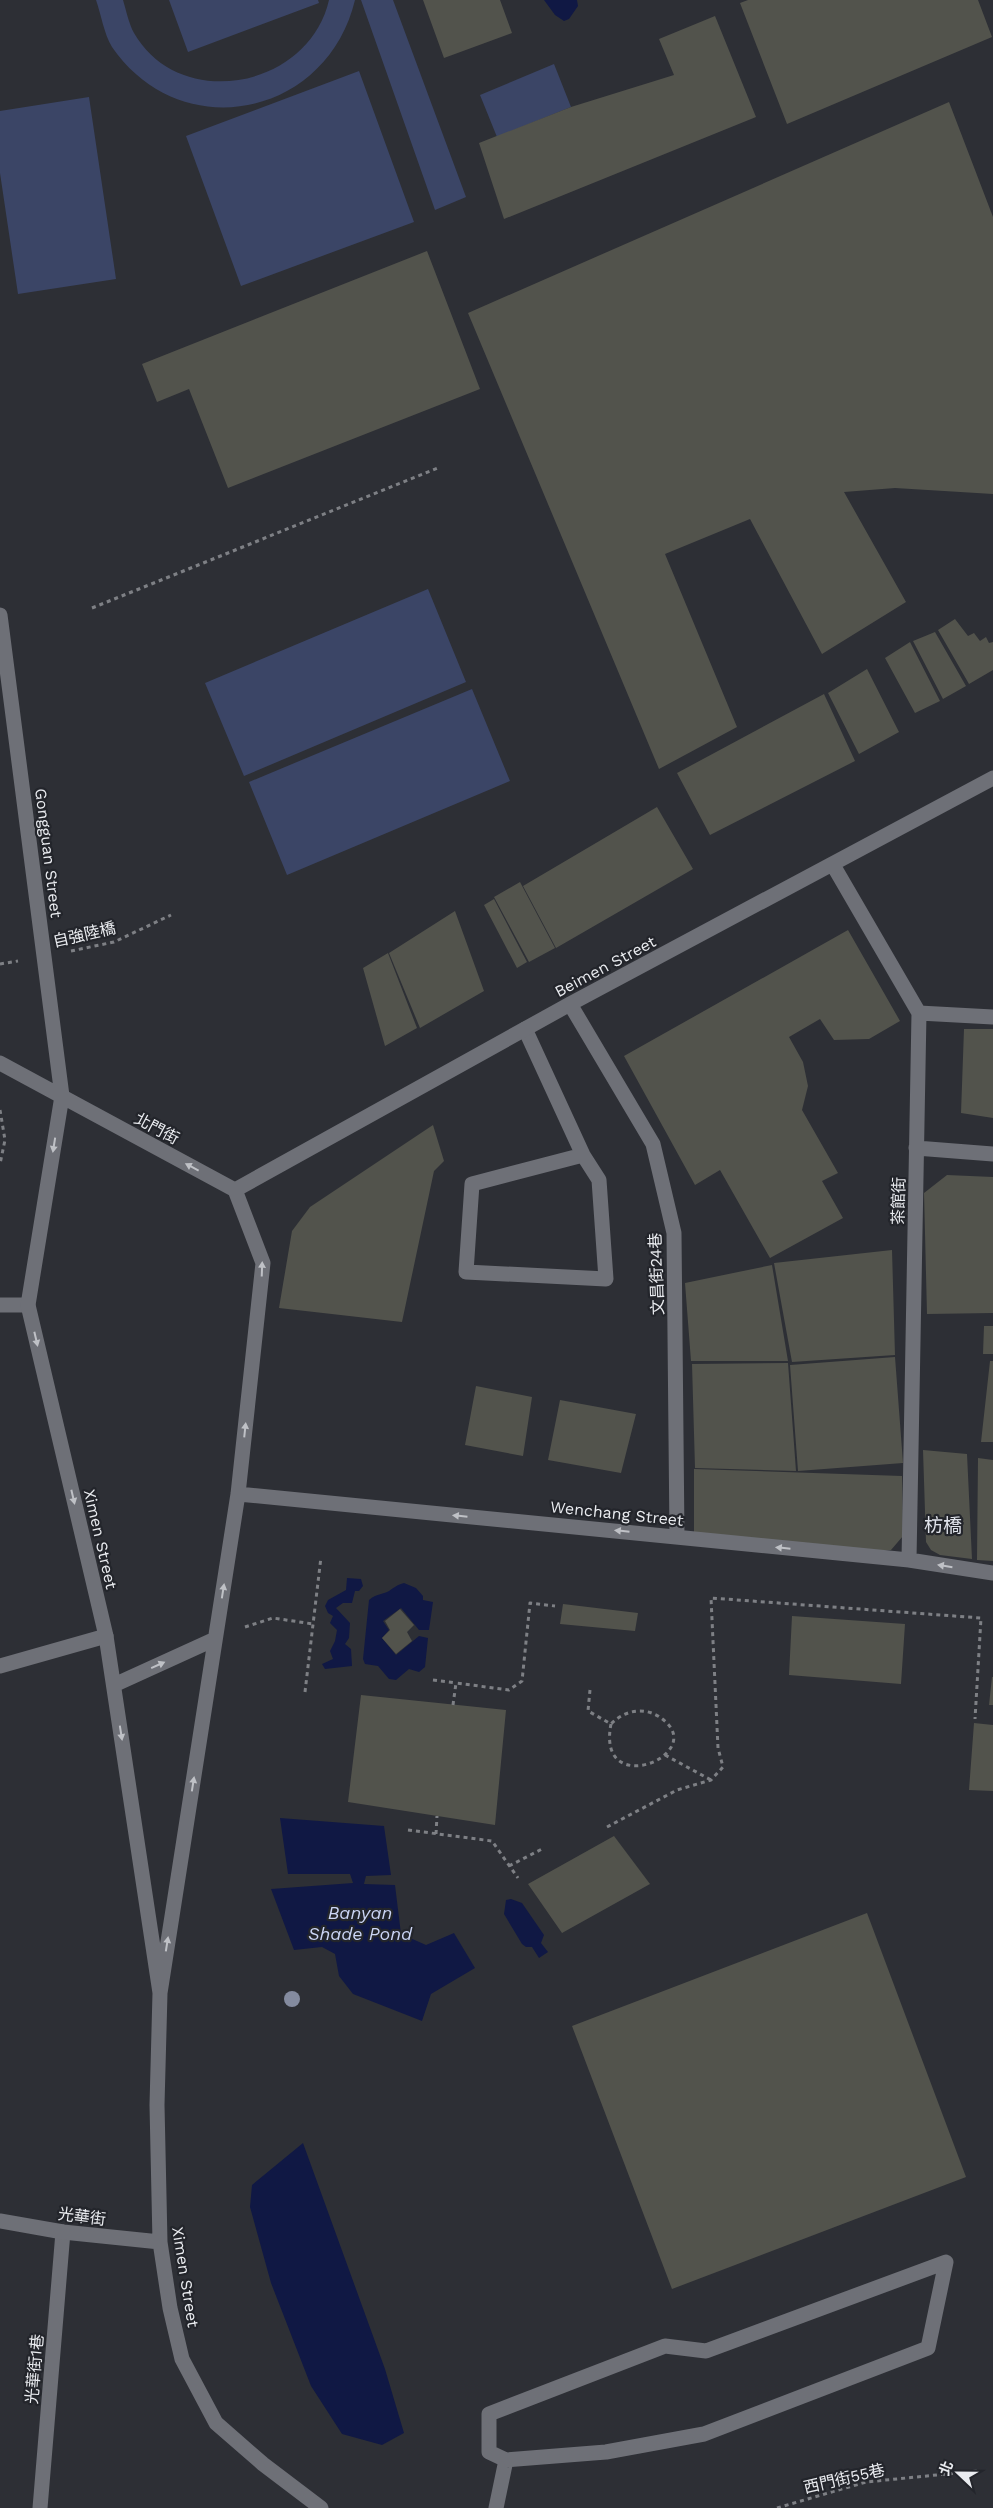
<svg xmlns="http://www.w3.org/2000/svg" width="993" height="2508" viewBox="0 0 993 2508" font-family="'Work Sans','Noto Sans TC',sans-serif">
	<rect width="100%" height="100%" fill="#2d2f35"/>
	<path fill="#3b4566" d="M96,0H123C126,10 129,24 134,33C180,113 309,88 329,0H355C327,117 181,147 112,47C104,34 101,14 96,0Z
		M169,0H318L319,3L188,52Z
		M361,0H393L466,197L435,210Z
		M554,64L571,107L497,137L480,95Z
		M359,71L414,222L241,286L186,136Z
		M89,97L116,279L18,294L0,173V111Z
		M428,589L466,682L244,776L205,683Z
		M472,689L510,781L287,875L249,782Z"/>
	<path fill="#101844" d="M544,0H577L578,6L569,19L564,21L555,15Z
		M347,1578L361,1579L363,1586L359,1591H355L352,1603H343L336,1608L350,1623L349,1638L345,1644L351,1649L352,1666L325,1669L322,1664L333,1659L330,1651L335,1641L337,1630L330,1623L333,1616L328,1613L325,1606L328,1600L346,1590Z
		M404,1583L416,1588L423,1596V1600L433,1602L429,1630H419L401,1608L383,1621L389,1630L382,1638L396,1655L419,1636L428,1638L425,1667L419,1672L409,1669L396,1680L389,1679L378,1666L365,1664L363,1659L369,1600C377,1593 382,1595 389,1591C395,1587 397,1585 404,1583Z
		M280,1818L384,1826L391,1875L366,1876L364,1884L395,1885L401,1934L426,1945L454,1933L475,1968L431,1994L422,2021L353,1994L339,1976L335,1954L322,1947L294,1950L271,1889L353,1883L350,1874H288Z
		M511,1899L522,1903L544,1935L541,1943L548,1952L539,1958L532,1947H526L522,1944L504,1914L506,1900Z
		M303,2143L385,2369L404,2433L382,2445L342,2434L311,2386L271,2283L250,2207L252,2185Z"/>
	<path fill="#52534c" d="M423,0H500L512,33L444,58Z
		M748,0H978L992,37L787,124L740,3Z
		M715,16L756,117L504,219L479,143L571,107L674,75L659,39Z
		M949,102L993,217V494L895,488L844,492L906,602L822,654L750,519L665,554L737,727L659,769L468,313Z
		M427,251L480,389L228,488L189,389L157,402L142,364Z
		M955,619L968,636L974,633L980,641L986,637L989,643L993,642V670L969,684L938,630Z
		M935,632L966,686L943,699L913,641Z
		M910,642L940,701L915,713L885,658Z
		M867,669L899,732L859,754L828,693Z
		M824,694L855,761L710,835L677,773Z
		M657,807L693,869L556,948L523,886Z
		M520,882L555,948L529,962L494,897Z
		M494,899L527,962L517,968L484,905Z
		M455,911L484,991L420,1028L389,953Z
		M848,930L900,1021L869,1039L834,1040L820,1019L789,1037L803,1062L808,1086L802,1110L838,1173L822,1181L843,1218L770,1258L720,1170L695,1185L624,1056Z
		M388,953L417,1028L385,1046L363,968Z
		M964,1029H993V1118L961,1113Z
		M433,1125L444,1161L434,1171L402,1322L279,1308L292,1231L310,1207Z
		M947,1175L993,1177V1313L927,1314L924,1193Z
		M892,1250L895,1355L792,1362L774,1263Z
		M772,1265L788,1361H691L685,1283Z
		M984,1326H993V1354H983Z
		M895,1357L903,1463L798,1471L790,1365Z
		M990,1361H993V1442H981Z
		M788,1363L796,1471L695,1468L692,1364Z
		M476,1386L532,1397L523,1456L465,1445Z
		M560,1400L636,1414L621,1473L548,1460Z
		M923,1450L967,1454L972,1559L940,1555L931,1550L926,1542Z
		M978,1458L993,1460V1561L977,1560Z
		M694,1469L902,1476L903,1536L891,1550L877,1551L694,1534Z
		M563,1604L638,1613L635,1631L560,1624Z
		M400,1609L414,1625L407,1632L412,1641L396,1654L382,1638L390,1630L385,1621Z
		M792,1616L905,1624L901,1684L789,1675Z
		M992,1677H993V1705H989Z
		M361,1695L506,1710L495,1825L348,1802Z
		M974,1723L993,1725V1791L969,1790Z
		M614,1836L650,1884L562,1933L528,1884Z
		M867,1913L966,2177L672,2289L572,2026Z"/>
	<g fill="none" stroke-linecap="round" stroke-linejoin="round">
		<path stroke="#7e8085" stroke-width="3" stroke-dasharray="4 4" stroke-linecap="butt" d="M92,608L438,468
			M71,951L114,942L171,915
			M0,964L18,961
			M0,1110L5,1140L0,1164
			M245,1627L273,1618L313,1624
			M433,1680L456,1683
			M590,1690L588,1711L611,1724C627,1708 649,1706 666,1722C703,1757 596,1799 611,1724
			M305,1692L321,1557
			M453,1705L456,1683L509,1690L522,1681L530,1603L555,1606
			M665,1755L711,1780
			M607,1827L677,1790L711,1780L723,1767L718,1748L711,1598L981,1618L975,1719
			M408,1830L492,1841L518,1878
			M436,1834L437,1816
			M509,1866L544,1848
			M777,2508L866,2482L977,2471"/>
		<path stroke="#6e7077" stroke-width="15" d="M525,1029L583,1155L472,1184L466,1272L606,1279L599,1180L583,1155
			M0,1305H28
			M0,1666L106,1636
			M40,2508L63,2232
			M496,2508L506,2460L606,2452L704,2434L928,2348L946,2262L706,2351L665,2346L489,2414V2452L506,2460"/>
		<path stroke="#6e7077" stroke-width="15" d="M0,615L62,1096L28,1305L106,1636L160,1993
			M833,865L919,1013L909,1560
			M570,1004L653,1144L674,1233L677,1537
			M919,1013L993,1017
			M0,1063L235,1190
			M916,1148L993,1154
			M235,1190L263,1263L238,1494L160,1993L157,2105L160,2242L170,2308L182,2359L216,2423L263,2464L321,2508
			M235,1190L570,1004L993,778
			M238,1494L909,1560L993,1573
			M114,1685L215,1639
			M0,2221L63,2232L160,2242"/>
	</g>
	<circle fill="#848b9f" cx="292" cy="1999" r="8"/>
	<defs><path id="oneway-solid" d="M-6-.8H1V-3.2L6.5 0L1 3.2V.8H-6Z" transform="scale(1.25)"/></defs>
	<g fill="#bfc1c6">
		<use href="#oneway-solid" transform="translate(54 1145) rotate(99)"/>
		<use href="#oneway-solid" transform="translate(192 1167) rotate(-152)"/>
		<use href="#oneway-solid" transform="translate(262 1269) rotate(-88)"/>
		<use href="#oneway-solid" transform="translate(36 1339) rotate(77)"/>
		<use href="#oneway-solid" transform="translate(245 1430) rotate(-84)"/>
		<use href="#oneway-solid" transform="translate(73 1497) rotate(77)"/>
		<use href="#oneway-solid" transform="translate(460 1516) rotate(-174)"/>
		<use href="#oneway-solid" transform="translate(622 1531) rotate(-174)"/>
		<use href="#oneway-solid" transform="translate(783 1548) rotate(-174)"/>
		<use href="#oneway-solid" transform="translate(945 1566) rotate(-171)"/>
		<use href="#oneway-solid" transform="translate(223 1591) rotate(-81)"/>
		<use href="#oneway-solid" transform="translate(158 1665) rotate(-24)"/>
		<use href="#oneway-solid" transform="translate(121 1733) rotate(81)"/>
		<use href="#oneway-solid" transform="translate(193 1784) rotate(-81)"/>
		<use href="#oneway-solid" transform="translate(167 1944) rotate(-81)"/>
	</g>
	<g text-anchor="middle" stroke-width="4.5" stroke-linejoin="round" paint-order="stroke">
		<g font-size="16" fill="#eaecf0" stroke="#23252b">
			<text transform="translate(49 853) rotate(83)" y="6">Gongguan Street</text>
			<text transform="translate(84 934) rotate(-13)" y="6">自強陸橋</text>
			<text transform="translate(605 966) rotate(-28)" y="6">Beimen Street</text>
			<text transform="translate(157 1128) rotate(28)" y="6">北門街</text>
			<text transform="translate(898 1201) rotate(-89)" y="6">茶館街</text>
			<text transform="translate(656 1274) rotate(-92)" y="6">文昌街24巷</text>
			<text transform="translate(617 1513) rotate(6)" y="6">Wenchang Street</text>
			<text transform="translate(101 1539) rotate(77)" y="6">Ximen Street</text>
			<text transform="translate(82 2216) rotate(7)" y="6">光華街</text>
			<text transform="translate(186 2277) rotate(81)" y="6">Ximen Street</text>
			<text transform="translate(34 2369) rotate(-85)" y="6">光華街1巷</text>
			<text transform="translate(844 2478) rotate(-13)" y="6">西門街55巷</text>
		</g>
		<g font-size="18" font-style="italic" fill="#ccd6f6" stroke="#23252b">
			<text x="360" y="1919">Banyan<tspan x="360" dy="21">Shade Pond</tspan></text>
		</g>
		<g font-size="19" fill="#dfe2ea" stroke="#23252b">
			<text x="943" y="1532">枋橋</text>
		</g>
	</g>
	<g transform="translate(958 2473) rotate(292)" stroke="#23252b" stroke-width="4" paint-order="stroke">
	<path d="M0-4L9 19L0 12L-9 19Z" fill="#eaecf0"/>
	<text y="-8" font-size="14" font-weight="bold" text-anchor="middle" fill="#eaecf0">北</text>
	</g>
</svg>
